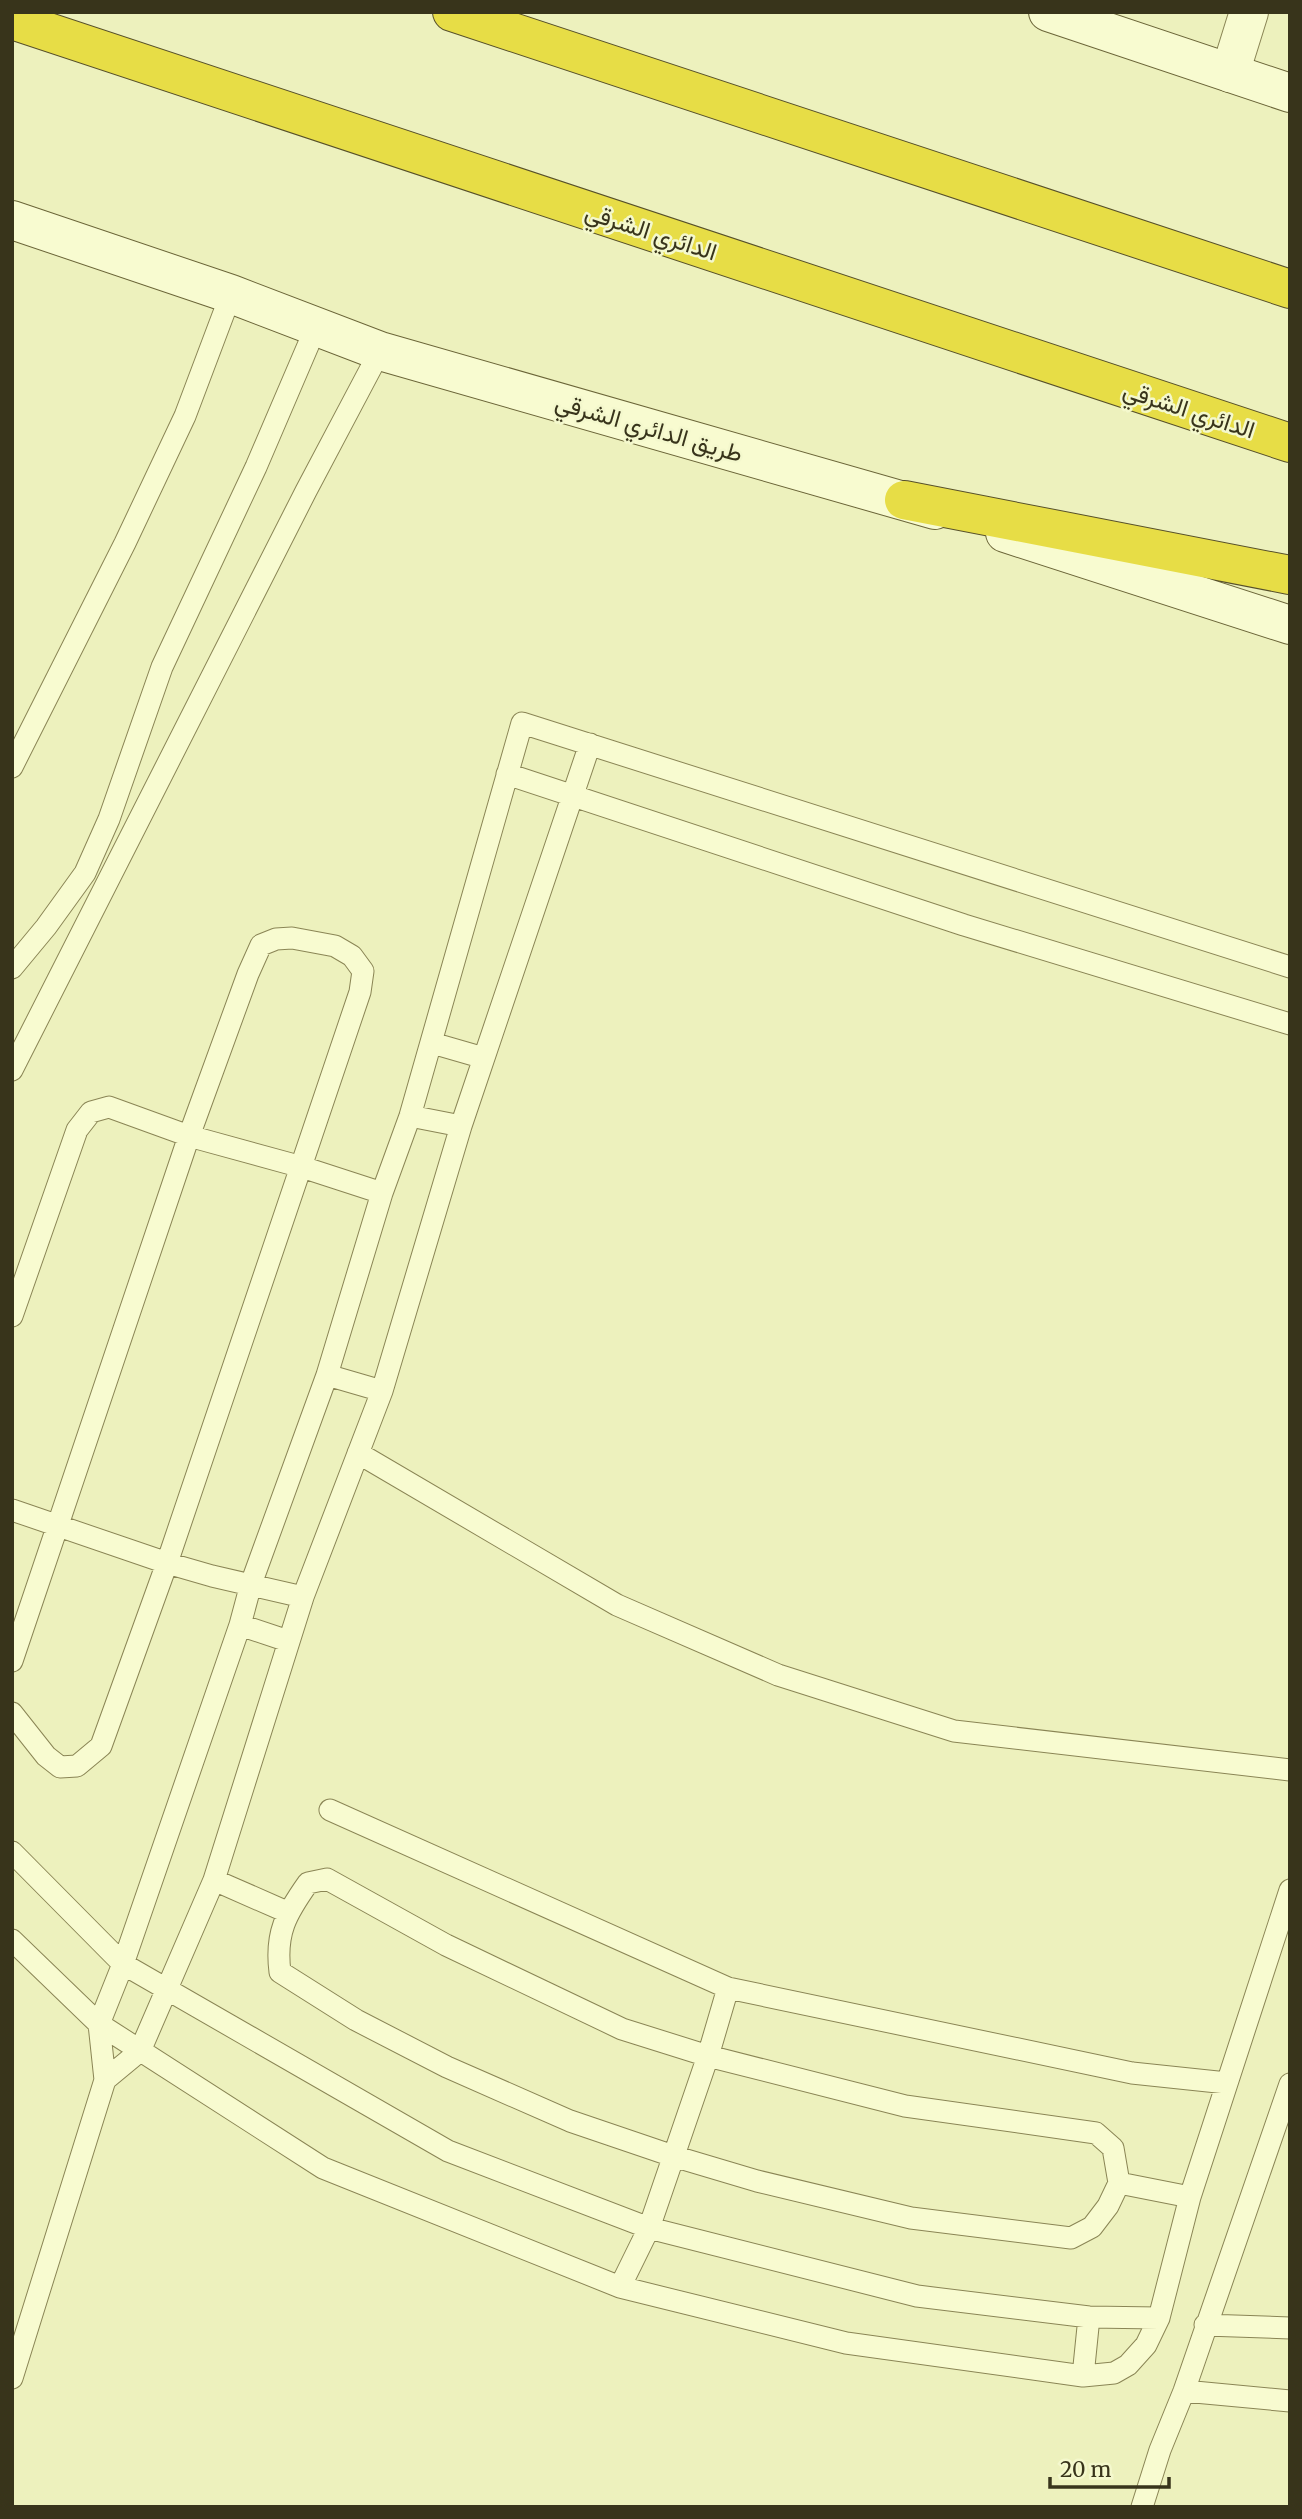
<svg xmlns="http://www.w3.org/2000/svg" width="1302" height="2519" viewBox="0 0 1302 2519" font-family="Merriweather,Vazirmatn,serif">
	<rect width="100%" height="100%" fill="#edf1bd"/>
	<g fill="none" stroke-linecap="round" stroke-linejoin="round">
		<g stroke="#8a8555" stroke-width="23">
			<path id="lane" d="M12,767L125,543L185,416L231,294
				M507,774L964,925L1290,1024
				M12,968L46,927L85,873L109,819L162,667L256,467L316,327
				M432,1043L484,1058
				M12,1070L306,491L380,351
				M410,1116L461,1126
				M12,1316L77,1130L91,1112L109,1107L189,1136L302,1167L382,1193
				M327,1375L382,1391
				M358,1453L617,1605L778,1675L954,1731L1290,1770
				M12,1510L167,1563L212,1576L303,1597
				M240,1625L288,1641
				M12,1661L189,1136L248,974L261,945L276,939L292,938L335,946L352,956L363,971L360,992L167,1563L101,1746L77,1766L60,1767L46,1756L12,1713
				M330,1810L728,1988L1132,2073L1227,2083
				M12,1852L123,1964L448,2151L649,2228L917,2296L1089,2317L1159,2318
				M327,1879L446,1945L622,2029L708,2056L905,2106L1096,2133L1113,2148L1119,2183L1108,2206L1092,2227L1071,2238L911,2218L757,2181L673,2156L570,2121L447,2067L356,2020L280,1972C275,1933 286,1914 308,1883Z
				M214,1880L287,1912
				M12,1940L99,2024L323,2168L620,2287L846,2343L1083,2376L1114,2373L1128,2365L1146,2345L1159,2318L1190,2197L1290,1890
				M105,2080L140,2051L214,1880L303,1597L382,1391L461,1126L590,744
				M1119,2183L1190,2197
				M620,2287L649,2228L708,2056L728,1988
				M1205,2325L1290,2328
				M1083,2376L1089,2317
				M12,2378L105,2080L99,2024L123,1964L240,1625L251,1584L327,1375L382,1193L410,1116L522,723L1290,967
				M1184,2391L1290,2401
				M1142,2507L1160,2450L1184,2391L1290,2084"/>
		</g>
		<g stroke="#8a8555" stroke-width="40">
			<path id="street" d="M1230,73L1249,12"/>
		</g>
		<g stroke="#6b6538" stroke-width="40">
			<path id="secondary" d="M1048,12L1290,93
				M12,220L231,294L380,351L935,510
				M1005,533L1290,625"/>
		</g>
		<g stroke="#57502a" stroke-width="40">
			<path id="highway" d="M452,12L1290,289
				M12,20L1290,443
				M904,500L1290,575"/>
		</g>
		<use href="#lane" stroke="#f8fbd0" stroke-width="21"/>
		<use href="#street" stroke="#f8fbd0" stroke-width="38"/>
		<use href="#secondary" stroke="#f8fbd0" stroke-width="38"/>
		<use href="#highway" stroke="#e7dd46" stroke-width="38"/>
	</g>
	<g text-anchor="middle" stroke-width="5" stroke-linejoin="round" paint-order="stroke">
		<g font-size="24" fill="#38341b" stroke="#f4f8cd">
			<text transform="translate(651 232) rotate(18)" y="8">الدائري الشرقي</text>
			<text transform="translate(1189 410) rotate(18)" y="8">الدائري الشرقي</text>
			<text transform="translate(649 428) rotate(16)" y="8">طريق الدائري الشرقي</text>
		</g>
	</g>
	<rect width="1302" height="2519" fill="none" stroke="#38341b" stroke-width="28"/>
	<path d="M1050 2477v10h119v-10" fill="none" stroke="#38341b" stroke-width="3.5"/>
	<text x="1060" y="2477" font-size="21" fill="#38341b" stroke="#f4f8cd" stroke-width="5" paint-order="stroke">20 m</text>
</svg>
